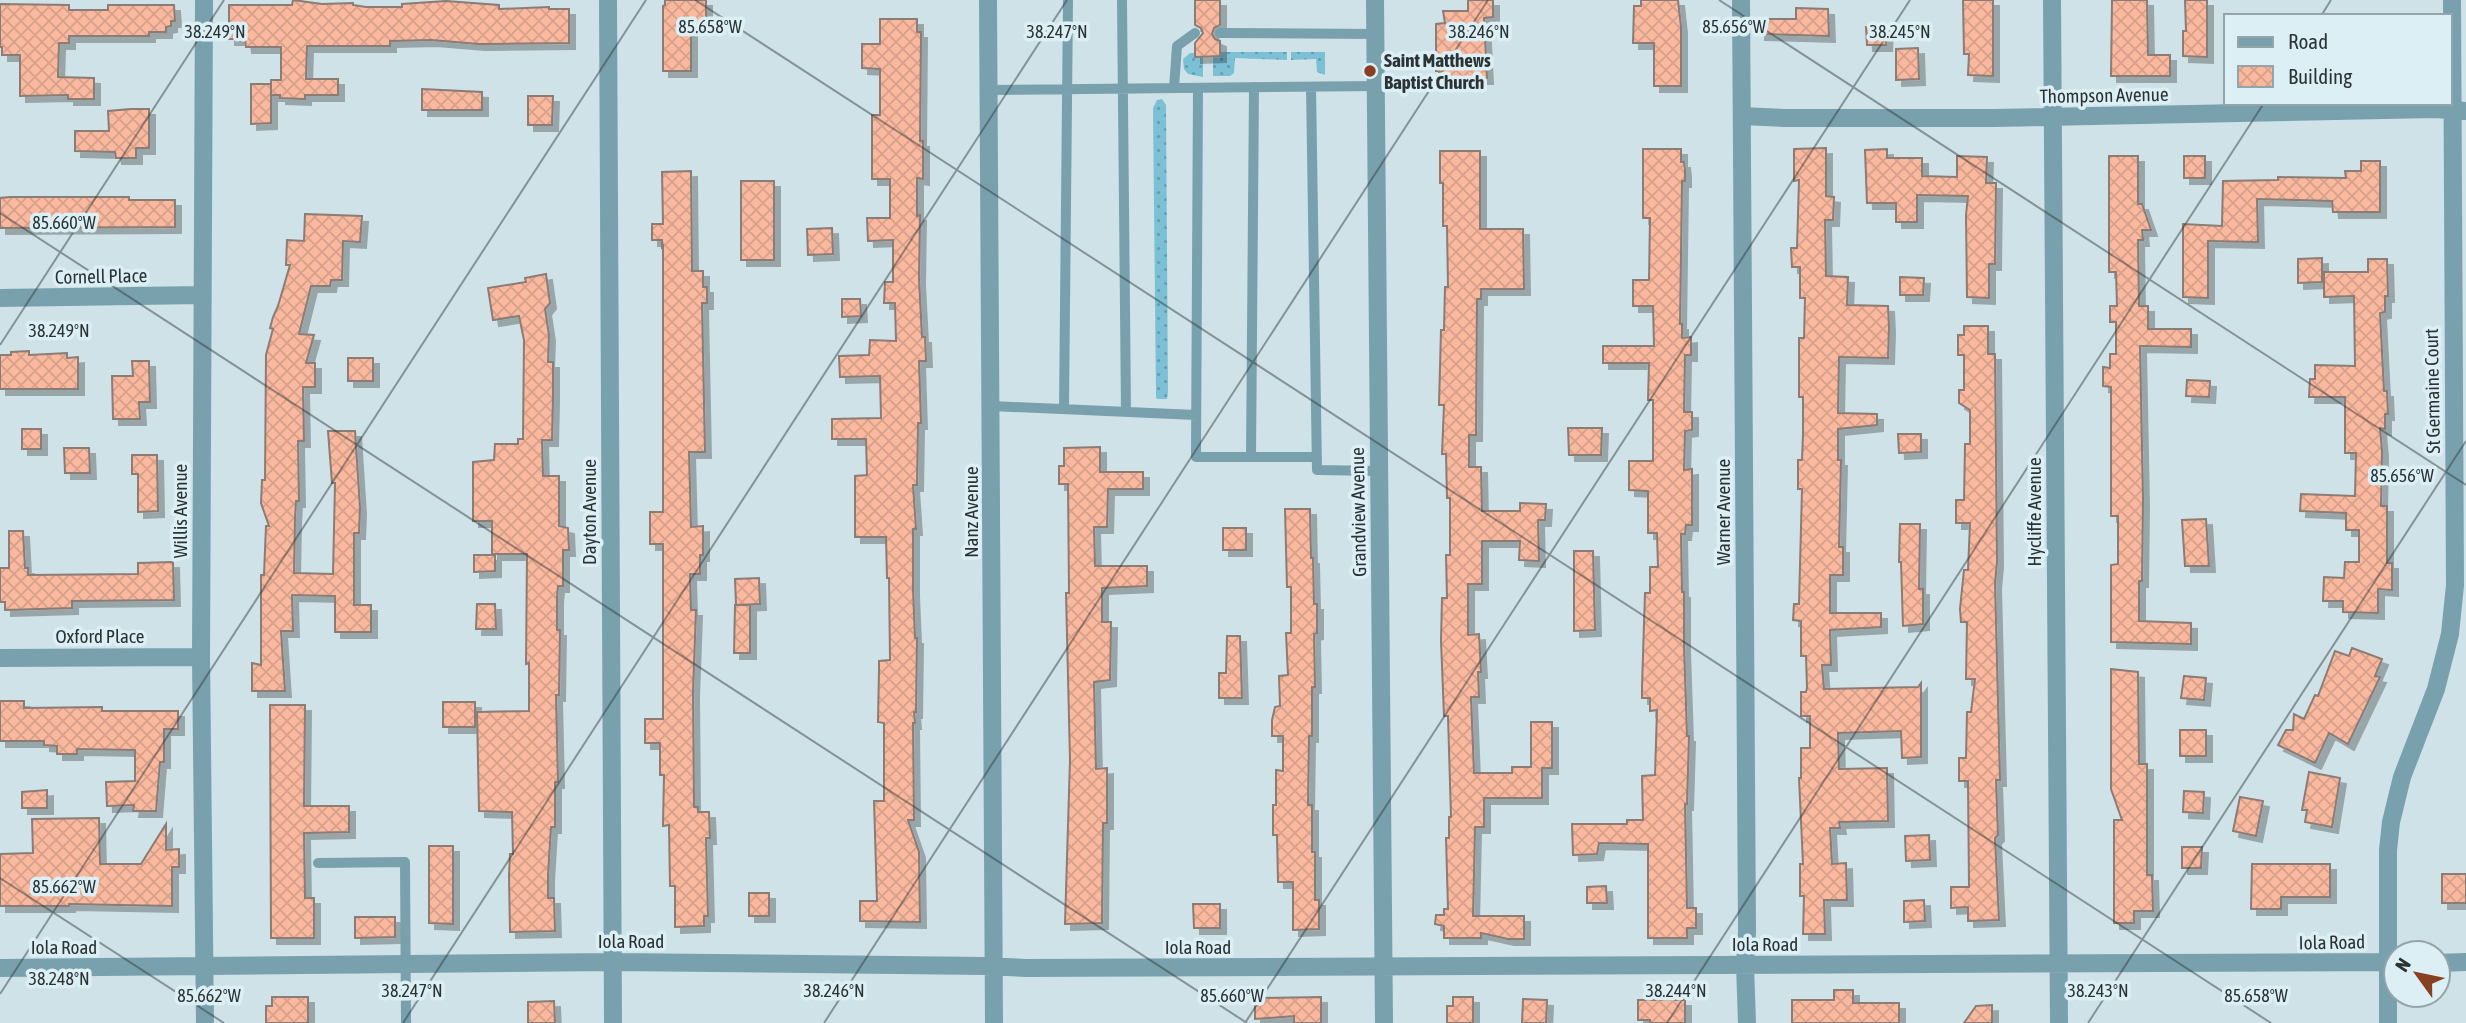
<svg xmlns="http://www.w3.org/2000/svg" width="2466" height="1023" viewBox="0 0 2466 1023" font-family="'Asap Condensed',sans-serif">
	<defs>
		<pattern id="grass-dots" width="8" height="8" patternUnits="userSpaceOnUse" patternTransform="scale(1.75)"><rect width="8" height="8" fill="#7cc0d5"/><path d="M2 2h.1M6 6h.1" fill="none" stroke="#669dae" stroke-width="1.8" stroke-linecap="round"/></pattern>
		<pattern id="building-cross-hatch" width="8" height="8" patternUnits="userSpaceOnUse" patternTransform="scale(1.75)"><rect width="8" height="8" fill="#fab99f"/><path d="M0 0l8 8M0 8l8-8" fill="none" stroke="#d6a08a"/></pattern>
		<filter id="shadow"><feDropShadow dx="6" dy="6" stdDeviation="0" flood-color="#0004"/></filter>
	</defs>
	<rect width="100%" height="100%" fill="#cfe2e8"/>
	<path fill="url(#grass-dots)" d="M1213,52H1287V60L1235,58L1234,73L1230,76H1213Z
		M1291,52H1325V75L1317,72L1316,59L1291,60Z
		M1190,53H1203V77L1188,74L1184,69L1183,59Z
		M1162,99L1166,105L1168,393L1167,399H1157L1156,397L1153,108L1157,100Z"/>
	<path fill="url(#building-cross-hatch)" stroke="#8b7b75" stroke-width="2" filter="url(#shadow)" d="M293,0L322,4L353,3V5L366,7H402V4L446,1L499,5V9L549,7V9H569V43L479,44L431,40L390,41V46H307L306,79H338V95H305V99L280,98V95H271V80H281V47H246L245,39H229V5H292Z
		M665,0H706V28L691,27V71H663V6L665,5Z
		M1195,0H1220V25L1214,28L1212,34L1215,39L1220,41V56L1195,57V43L1203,33L1201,28L1195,25Z
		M1468,0H1493V17L1484,18L1487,78H1460V81H1439V71H1436V24L1445,23L1443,11H1468Z
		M1641,0H1678L1681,27V86H1654V43H1633L1634,6H1641Z
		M1963,0H1993V76L1968,75L1969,54H1964Z
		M2112,0H2147L2148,55H2170V76H2111Z
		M2185,0H2207V57L2183,56V31H2186Z
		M0,4L69,5V10H108V5H174L175,21H171V26L166,27V32H149V36H69V43H59L58,77L94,78V99H68V95L20,96V55H2V47H0Z
		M1796,8L1828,9L1829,36L1759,34V19H1796Z
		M880,19H917V32H921L920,141H923V179L917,178V216L920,215L919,279L922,337H925L926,361H919L921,423H918L917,485H913L916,529H913V590L915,638H917L916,712H914L915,723H913L914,820H908L919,852L920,922L860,921V901H877L874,801H884V723L878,722L879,669V661L890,660L889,578H887L886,537H855V476L867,475L866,439H832V419L881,418L880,376L840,377L839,356L869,355L870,340L896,341L895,303H884L885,282H893V240L868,241L867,218H890V179H872V115H880V69L862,68V44H880Z
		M1866,27H1887L1886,45H1867Z
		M1918,48L1919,79L1896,80V49Z
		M251,84H271V123L251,124Z
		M422,89L482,92V110H422Z
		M528,96H553L552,125H528Z
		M131,109H149V148H136V158H116L115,152L75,151V131H109L108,111Z
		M1826,148V196L1834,197L1833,220H1825L1826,276L1848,277L1847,305L1888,306L1889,327L1888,358L1839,357L1838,413L1877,414V425L1838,429V460H1841L1839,547H1843V575H1830V613H1881V627L1830,630L1831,665H1822L1824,689L1918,687L1921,683V757L1902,758L1901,731L1838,733L1839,769L1887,768L1888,821L1839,822L1840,828H1830L1832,864L1846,863L1847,900H1824L1825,934H1803L1804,896H1800V864H1803L1799,778H1801V748H1810V716H1801V692H1806L1807,688L1806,656H1801V621L1793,620L1794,604H1799L1802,489H1798V460H1802L1803,434V397H1799V338H1804L1805,298H1800V267H1792L1791,248H1797L1799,180L1794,181V149Z
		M1643,149H1681V162H1684L1685,170V181H1682L1680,324H1682V338L1691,337V355H1685L1684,412H1692V430L1685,431L1684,470L1692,469V525H1686L1685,534H1681L1682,592H1684V645L1687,736H1689L1687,804H1685L1687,908H1696V928H1687V938H1648V844L1599,843L1597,854L1573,855L1572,824H1627V820H1643L1642,776L1655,775L1657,710L1650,711V698H1642V686L1645,593H1650V567H1658L1657,533H1648V491L1629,490V461H1653V400H1648L1649,363H1603V346H1654L1653,306H1633V280H1649L1650,218H1643Z
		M1887,149V158H1922V176L1957,177V156L1987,157L1986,183H1996L1995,264H1989V298L1967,297L1966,215L1968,196L1917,195V222H1896V203H1867L1865,150Z
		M1440,151H1480V229H1523L1524,289H1481V299H1477L1476,435H1469V467H1481L1482,511H1520V503L1546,504L1545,520H1538L1539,561L1519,560L1520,541H1482V584H1468V635L1479,634L1481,672H1478L1479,697H1471L1474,773H1512V767H1531V722H1552V768H1542V798H1484V827H1475L1473,916H1524V939H1508L1481,933V938H1444V926L1435,924L1436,915H1444V909H1448L1446,838H1449V817H1451L1448,716H1444L1441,641L1442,598H1447L1446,555H1450V498H1447L1446,454H1442L1444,405H1439L1441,330H1444L1445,287H1448L1447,226H1443V183H1440Z
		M2109,156H2138V204H2142L2151,230H2142L2143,240H2138L2139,306H2148V329H2191V347L2140,346L2143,500L2142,581H2139V621L2191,623V644L2111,642V565L2118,564V516H2111V387L2103,386V367L2110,368V354H2116V322H2110V306H2117L2116,272H2109Z
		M2184,156H2205V178H2184Z
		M2361,161H2380V212H2333L2332,201L2257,199L2258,242L2208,241V298L2183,297V224L2222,226L2223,181L2278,180V177L2346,178L2345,171H2361Z
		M691,171L692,271H703V287H707V303H702L705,452H689L691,527L703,526V555H700V574H690L691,610H696L693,691L694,807H698V812H709L710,838H706L708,916H704V926L675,927V886H670L669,825L663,826L664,775H660V743H645V719H663V544H650V512H663V246L662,247V240H652V224H663L662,172Z
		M741,181H774V260H741Z
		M10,197H129V200H175V227L0,228V198Z
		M305,214L362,216L360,242L343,241L342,280H331L330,286H311L299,334L314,335L306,363H315V387H303L304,441H298L299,501H296L295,518L294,573L333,574L335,483H332L328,431H355L360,508L359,533H354V605H371V632H335V596L292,595L293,631H281L285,691H252V663L261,665V575H264L266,526H269L261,503L262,480H265L266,355L273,329L270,328L273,317L278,306L290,265H286L287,240L304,241Z
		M832,228L833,254L808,255L807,229Z
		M2322,258V282L2298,283V259Z
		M2368,259H2387L2388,296H2385V312L2380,313L2384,391H2387L2388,414H2385V429L2380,428L2382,451L2381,506H2387V563H2392V590L2378,589V613L2343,612V601H2323L2324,577L2344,578L2345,562H2359V530H2346V513L2300,511L2301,494L2355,496L2356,453H2345V397H2309L2310,379H2315V365L2355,366L2354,296L2324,297V272H2368Z
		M546,274L550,303L545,309L549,335L548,362H553V397L552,440H542L543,476H559V526L568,528L569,550H563V586H558L557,597V630H560L559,695H556L558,782H555V827H551L548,875V898H554L555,931L510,932L509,875L510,854H513L512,812L479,811L477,712L529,711V663L526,664L527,554H492V521H473V462L494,460L495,444H518V439H523L524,340L519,316L493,320L488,288L526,282L525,278Z
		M1900,277L1924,278L1923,295H1900Z
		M842,299H860L861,316L842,317Z
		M1964,326H1988V354H1995L1997,562L1995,583L2000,780H1996L1998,835L1995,838L1999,920L1968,921V907L1951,908V887H1969L1968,781H1959V758H1966L1967,712H1971L1975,679H1966L1967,622H1961L1960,609L1964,570H1968L1970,523H1956V500H1964L1965,444H1970V410L1959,403V390H1964V355H1958V335H1964Z
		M29,351V355L67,353V358L78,357V389H0V355H11V352Z
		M348,358H373V381H348Z
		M132,361H149L150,402H139L140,419H113L112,376H133Z
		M2187,380L2210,381L2209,397L2186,396Z
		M1568,428H1602L1601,455H1569Z
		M22,429H41V449H22Z
		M1898,434H1921V452L1899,453Z
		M1100,447V472H1143V489H1108L1107,527H1094L1095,566H1147V586L1102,588V622H1111L1110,680L1094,682L1096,769L1107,768V823H1103L1102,923L1065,924L1070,760L1066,593H1069L1068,484H1059V466H1064V448Z
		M64,448H89L90,473H65Z
		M132,455H157L158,511L138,512V474H132Z
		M1285,509H1310L1311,558H1313L1314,604H1317V633L1314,634L1315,687H1312V736H1309L1308,805H1312V852H1315V900H1319V929L1293,930V882H1278L1277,835H1273V805H1276V770L1283,771V736H1272V720L1275,707L1280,706L1279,676L1288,675L1286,633H1291V587H1287Z
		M2206,519L2209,566H2185L2182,520Z
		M1900,524H1920L1919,589H1923V624L1903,626L1901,562H1899Z
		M1223,528H1246V550H1223Z
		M9,531H23L25,568H28V575L138,574V563L173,562L174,600L72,601V608L5,610V602H0V568H9Z
		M1574,551H1593L1595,630L1574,631Z
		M474,555H495V571L474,572Z
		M759,578L760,604L736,605L735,579Z
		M477,604H495L496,629H476Z
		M735,605H750V653H734Z
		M1227,636H1240L1242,698H1219V673H1226Z
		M2352,648L2382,659L2375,676L2380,677L2348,744L2329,733L2315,763L2278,745L2286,730H2293L2294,714L2304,719L2315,695L2318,696L2335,651L2349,656Z
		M2111,669L2138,672L2139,764H2147V875H2152L2153,911H2134V923H2114V820H2122L2111,789Z
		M2184,676L2206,678L2204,700L2181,698Z
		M0,701H24V708L102,707V711H178V729H164V762H160L156,811H133L134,805L107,806L106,782L135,781V750L77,749V754H57V746L44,745V741H0Z
		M443,702H475V727H443Z
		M270,705H305L304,806H349V832L304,833L305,898H314V938H271Z
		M2180,730H2206V756H2180Z
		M2309,772L2340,778L2332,827L2305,822L2307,810H2302Z
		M47,790V808H22V792Z
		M2184,791L2204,792L2203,813L2183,812Z
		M2240,797L2263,801L2256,836L2233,831Z
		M99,818L100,864H141L166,824V850L179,849V867H172V906L69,904V906H0V854L33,853L32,819Z
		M1929,835L1930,860L1906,861L1905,836Z
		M429,846H453V924L429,923Z
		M2182,847H2202L2201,868H2182Z
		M2252,864H2330V897H2281V909H2251Z
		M2442,874H2466V903H2442Z
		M1606,886L1607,903H1587V887Z
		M749,893H769V916H749Z
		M1924,900L1925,921L1904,922V901Z
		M1193,904H1220V928H1194Z
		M355,917H395V937L355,938Z
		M1834,990H1853V1003H1899V1023H1792V1000H1834Z
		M272,997H308V1023H266V1006H272Z
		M1321,997V1023H1294V1016L1255,1019V998Z
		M1453,997H1473V1023H1447V1006H1453Z
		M1523,999L1547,1000L1546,1023H1522Z
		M1638,1000H1685V1023H1650V1020H1638Z
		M554,1001L555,1023H528V1002Z
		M1992,1005V1023H1964L1976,1006Z"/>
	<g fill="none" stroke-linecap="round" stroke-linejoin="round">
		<path stroke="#79a1ad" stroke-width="10" d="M1122,0L1126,412
			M1220,33L1375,34
			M1311,87L1317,470L1379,471
			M1174,88L1177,46L1195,33
			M1198,88L1196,457H1317
			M989,90L1376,86
			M991,406L1196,415
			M1064,409L1068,0
			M1251,457L1254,87
			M318,863L405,862L406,1023"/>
		<path stroke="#79a1ad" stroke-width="18" d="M204,0L201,657L205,1023
			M608,0L613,1023
			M988,0L994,1023
			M1375,0L1384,1023
			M1741,0L1747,932L1745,965L1747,1023
			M2052,0L2059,1023
			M1742,116L1786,118H1994L2434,109L2466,111
			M0,298L202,295
			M0,658L201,657
			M2438,963L2466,962
			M0,968L613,962L985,966L1026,968L2396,962
			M2388,1023V850L2391,822L2402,777L2436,689L2450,634L2455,585L2452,0"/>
	</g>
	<path fill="none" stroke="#2b3335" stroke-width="2" stroke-opacity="0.45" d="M695,0L2271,1023M1719,0L2466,485M2321,16L2331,0M0,213L1247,1023M0,345L224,0M0,878L224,1023M0,994L646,0M403,1023L1067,0M824,1023L1488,0M1245,1023L1910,0M1667,1023L2264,103M2088,1023L2466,441"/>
	<circle fill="#894022" stroke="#dceff5" stroke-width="2.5" cx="1370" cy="71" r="7"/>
	<g text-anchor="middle" stroke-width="7" stroke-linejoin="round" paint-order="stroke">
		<g font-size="19" font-weight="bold" fill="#2b3335" stroke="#dceff5" text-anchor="start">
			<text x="1384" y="67">Saint Matthews<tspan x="1384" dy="22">Baptist Church</tspan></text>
		</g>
		<g font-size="19" fill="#2b3335" stroke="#dceff5">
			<text transform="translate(2104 95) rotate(-1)" y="7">Thompson Avenue</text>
			<text transform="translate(101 276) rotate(-1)" y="7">Cornell Place</text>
			<text transform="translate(2432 391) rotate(-91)" y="7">St Germaine Court</text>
			<text transform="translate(180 511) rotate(-90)" y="7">Willis Avenue</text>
			<text transform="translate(589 512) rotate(-90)" y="7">Dayton Avenue</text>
			<text transform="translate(971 512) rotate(-90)" y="7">Nanz Avenue</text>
			<text transform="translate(1358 512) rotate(-91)" y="7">Grandview Avenue</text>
			<text transform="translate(1723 512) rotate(-90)" y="7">Warner Avenue</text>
			<text transform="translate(2034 512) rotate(-90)" y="7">Hycliffe Avenue</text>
			<text x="100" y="643">Oxford Place</text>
			<text x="631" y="948">Iola Road</text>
			<text transform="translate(2332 942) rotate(-1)" y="7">Iola Road</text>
			<text x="1765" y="951">Iola Road</text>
			<text x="64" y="954">Iola Road</text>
			<text x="1198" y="954">Iola Road</text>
		</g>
	</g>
	<g font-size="18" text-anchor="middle" fill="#2b3335" stroke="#dceff5" stroke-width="7" stroke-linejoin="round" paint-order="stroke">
		<text x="710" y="33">85.658°W</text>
		<text x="1734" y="33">85.656°W</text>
		<text x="215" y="38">38.249°N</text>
		<text x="1057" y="38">38.247°N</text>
		<text x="1479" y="38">38.246°N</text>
		<text x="1900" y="38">38.245°N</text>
		<text x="64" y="229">85.660°W</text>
		<text x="59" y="337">38.249°N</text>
		<text x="2402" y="482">85.656°W</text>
		<text x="64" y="893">85.662°W</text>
		<text x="59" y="985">38.248°N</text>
		<text x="412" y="997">38.247°N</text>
		<text x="834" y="997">38.246°N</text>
		<text x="1676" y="997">38.244°N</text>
		<text x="2098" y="997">38.243°N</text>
		<text x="209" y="1002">85.662°W</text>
		<text x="1232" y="1002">85.660°W</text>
		<text x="2256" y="1002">85.658°W</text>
	</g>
	<rect x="2224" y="14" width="228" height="91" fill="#dceff5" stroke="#95a4a8" stroke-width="2"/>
	<rect x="2238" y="37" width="35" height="10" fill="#79a1ad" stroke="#95a4a8" stroke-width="2"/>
	<text x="2288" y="49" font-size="21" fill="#2b3335">Road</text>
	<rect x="2238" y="66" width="35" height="21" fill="url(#building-cross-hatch)" stroke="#95a4a8" stroke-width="2"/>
	<text x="2288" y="84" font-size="21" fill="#2b3335">Building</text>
	<g transform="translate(2417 974) rotate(303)"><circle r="33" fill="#dceff5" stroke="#95a4a8" stroke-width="2"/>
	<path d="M0-5L12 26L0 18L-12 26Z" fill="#894022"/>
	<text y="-10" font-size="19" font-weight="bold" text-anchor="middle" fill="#2b3335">N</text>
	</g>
</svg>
